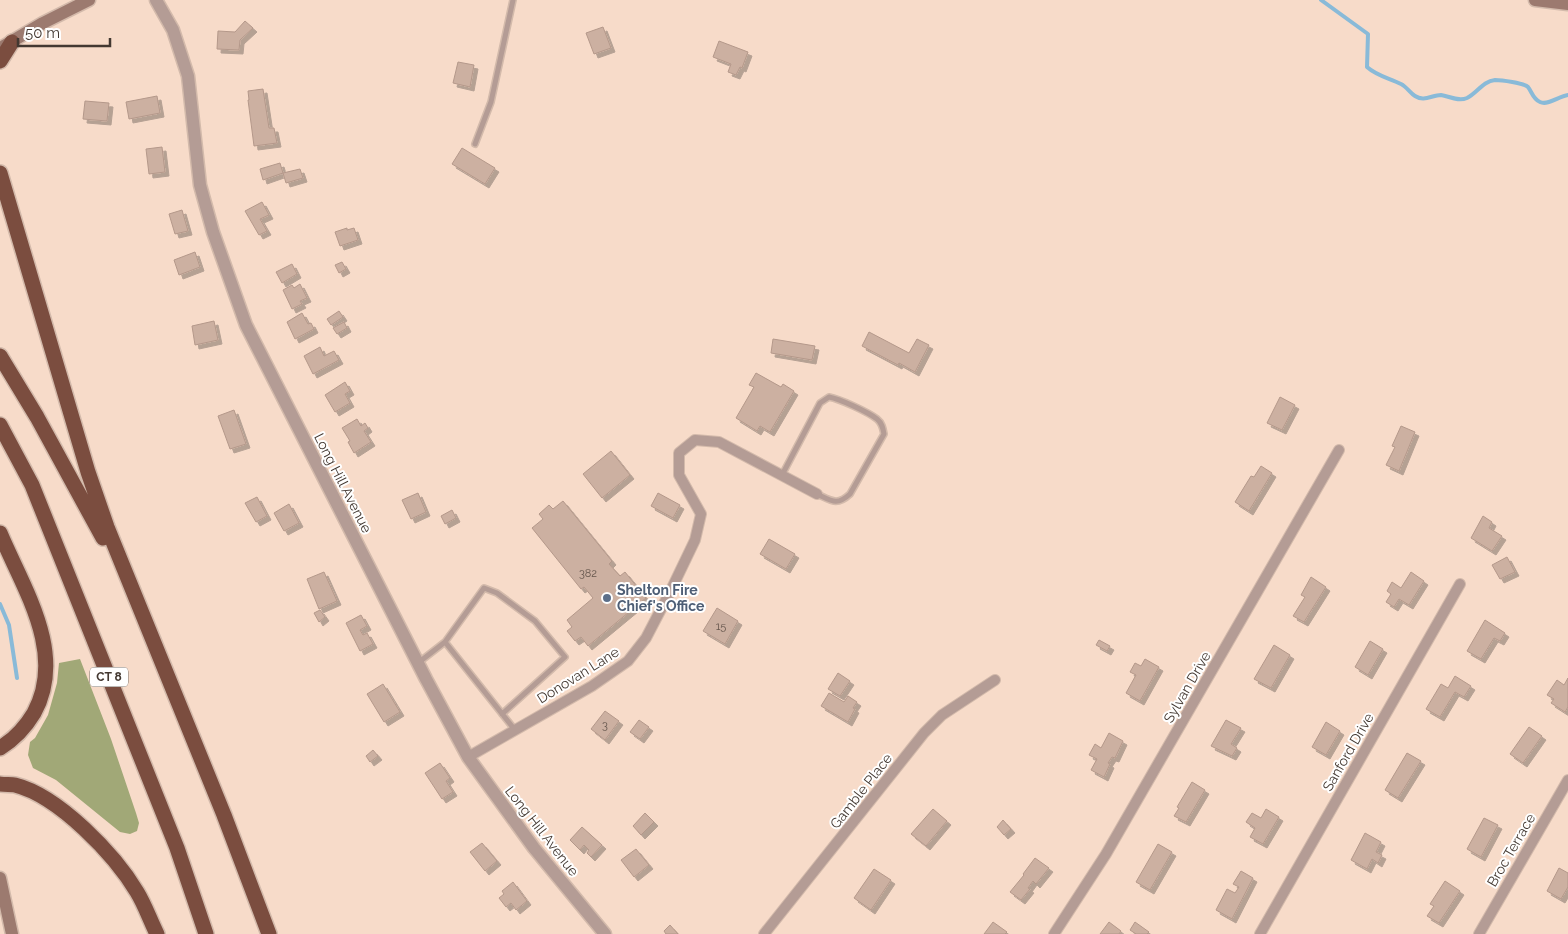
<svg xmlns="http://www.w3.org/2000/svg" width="1568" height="934" viewBox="0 0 1568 934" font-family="Raleway,sans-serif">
	<defs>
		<filter id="shadow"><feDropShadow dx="4" dy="4" stdDeviation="0" flood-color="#0004"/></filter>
	</defs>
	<rect width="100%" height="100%" fill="#f7dbc9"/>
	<path fill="#a1a877" d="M80,659L111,739L136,813L139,823L137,831L130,834L120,832L56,780L33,768L28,755L30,742L35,738L48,715L57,683L59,663Z"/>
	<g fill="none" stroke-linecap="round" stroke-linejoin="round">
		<path stroke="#89bad8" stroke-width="4" d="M1321,0L1368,34L1367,67C1377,76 1389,78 1401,84C1407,87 1410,93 1415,96C1424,102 1432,95 1441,95C1449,96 1458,102 1467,98C1477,93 1483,81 1495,80C1501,80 1524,83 1528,87C1532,92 1533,99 1540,102C1548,106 1559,96 1568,95
			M0,604L9,625L17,678"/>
	</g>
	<path fill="#ccb0a1" stroke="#b4988a" filter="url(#shadow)" d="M245,21L253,28L240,40L239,50L217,49L218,31L235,32Z
		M603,27L611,48L594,54L586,33Z
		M719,41L748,52L742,68L740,67L736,75L728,72L731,64L713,57Z
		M458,62L474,65L470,87L453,83Z
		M263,89L269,128H274L277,143L254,146L248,100H249L248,91Z
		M157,96L160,113L129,119L126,102Z
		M85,101L109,103L107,121L83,119Z
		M162,147L165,172L149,174L146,149Z
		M462,148L495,168L485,184L452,164Z
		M280,163L283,173L263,180L260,169Z
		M300,169L303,178L286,183L283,173Z
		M262,202L269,215L260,219L267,231L259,235L245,211Z
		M182,210L188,231L175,234L169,214Z
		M347,228V230L354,228L358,240L340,246L335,232Z
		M195,252L200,267L179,275L174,260Z
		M342,262L346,269L339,273L335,265Z
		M292,264L297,274L282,283L276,272Z
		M300,284L307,298L300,301L302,304L292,309L283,290L292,285L294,288Z
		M339,311L343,317L331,325L327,319Z
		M302,313L308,324L311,323L314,329L295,339L287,322Z
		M214,321L218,340L195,345L192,326Z
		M344,322L347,328L337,334L333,328Z
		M869,332L909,353L917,339L929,345L915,372L899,363L898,365L862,346Z
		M773,339L815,346L812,360L771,353Z
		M320,347L324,356L334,351L339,360L313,374L304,356Z
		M756,373L781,387L783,384L794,391L770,432L760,426L757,431L736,418L754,387L749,385Z
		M345,382L350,391L345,394L350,403L335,412L325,395Z
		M1280,397L1295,405L1282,430L1267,423Z
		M234,410L246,444L230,449L218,416Z
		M357,419L361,426L365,423L368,428L364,431L371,442L354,453L348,442L350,441L342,428Z
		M1401,426L1415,432L1399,471L1386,465L1395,447L1392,446Z
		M611,451L630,475L602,498L583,474Z
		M1261,466L1272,473L1249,511L1235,502L1251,476L1254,477Z
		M418,493L426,512L411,519L402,500Z
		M658,493L680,505L673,518L651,506Z
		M257,497L267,516L256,522L245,503Z
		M563,501L612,561L609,564L620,576L625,572L646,598L588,646L581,637L575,641L567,631L572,627L567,620L593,598L584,587L581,589L532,528L543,519L539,514L549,505L553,509Z
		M289,504L299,523L284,531L274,513Z
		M452,510L456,518L445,524L441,516Z
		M1483,516L1492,522L1489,528L1502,536L1492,551L1471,538Z
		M769,539L795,554L786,569L760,554Z
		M1507,557L1515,572L1500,579L1492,565Z
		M324,572L337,601L319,609L307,579Z
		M1411,572L1424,581L1409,605L1399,599L1394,607L1386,602L1391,594L1387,591L1392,582L1401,588Z
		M1311,577L1326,587L1304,622L1293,616L1305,597L1301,595Z
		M717,608L738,621L725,644L703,631Z
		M320,610L325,617L319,622L314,613Z
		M361,615L367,626L360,630L363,635L367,633L373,644L360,651L346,623Z
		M1485,620L1505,633L1500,641L1494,638L1481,659L1467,651Z
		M1099,640L1110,646L1107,651L1096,645Z
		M1370,641L1383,649L1368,675L1355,667Z
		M1274,645L1290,655L1271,688L1254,679Z
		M1145,659L1159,667L1140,701L1126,693L1136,675L1130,672L1135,663L1141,666Z
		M838,673L850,681L840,696L828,689Z
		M1455,676L1471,686L1464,697L1455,692L1440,717L1426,709L1441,684L1448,688Z
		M1568,678V707L1565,712L1551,703L1554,699L1547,695L1557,680L1564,685Z
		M383,684L400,712L384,722L367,694Z
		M829,693L844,702L848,696L857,702L853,708L855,709L848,722L821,706Z
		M605,711L619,721L605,740L591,729Z
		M639,720L649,727L640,739L630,732Z
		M1226,720L1241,728L1231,744L1237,748L1232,756L1211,746Z
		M1326,722L1340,731L1326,755L1312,747Z
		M1529,727L1542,736L1523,763L1510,754Z
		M1109,733L1123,741L1115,758L1112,757L1108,763L1110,764L1104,777L1091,770L1097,759L1089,755L1095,744L1101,748Z
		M373,750L378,756L370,762L366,756Z
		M1407,753L1421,761L1398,798L1385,790Z
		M440,763L450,778L446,781L453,792L442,799L425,773Z
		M1192,782L1205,790L1186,822L1174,816L1179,808L1177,807Z
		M933,809L947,821L926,846L911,834Z
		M1266,809L1279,817L1263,844L1250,837L1255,828L1246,822L1252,813L1261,818Z
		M645,813L654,822L641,835L633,826Z
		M1484,818L1498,825L1481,857L1467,849Z
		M1003,820L1011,829L1004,835L997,827Z
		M582,827L602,845L591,857L587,853L589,850L584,845L580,850L570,840Z
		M1365,833L1381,842L1376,852L1382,855L1378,863L1372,859L1367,869L1351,860Z
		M482,843L497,861L485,871L470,852Z
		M1158,844L1172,852L1150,890L1136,882Z
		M636,849L649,865L634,877L621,860Z
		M1035,858L1049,868L1036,884L1033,881L1028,888L1030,889L1021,900L1010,892L1024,875L1023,874Z
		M1559,868L1568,873V887L1561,899L1547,891Z
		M874,869L891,880L871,910L854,898Z
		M1241,871L1253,878L1232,919L1216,910L1227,889L1235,893L1239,887L1233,884Z
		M1445,881L1460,891L1439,923L1427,916L1434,906L1430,904Z
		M513,882L527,901L516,910L511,903L506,907L499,898L504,894L502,891Z
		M993,922L1007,932L1005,934H984Z
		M1109,922L1121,931L1119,934H1100Z
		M1135,922L1149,932L1147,934H1136L1130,930Z
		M670,925L678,934H666L664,931Z"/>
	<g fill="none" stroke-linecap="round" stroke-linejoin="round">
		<g stroke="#d3baab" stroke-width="8">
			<path id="service" d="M475,144L491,102L513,0
				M782,475L820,403L829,397C840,399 868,412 877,419C882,423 883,428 884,434L850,494C837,506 832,501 817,494
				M445,642L484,588L497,593L535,621L565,657L502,714
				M418,663L445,642L515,730"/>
		</g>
		<g stroke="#d3baab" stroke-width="12">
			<path id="minor" d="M468,757L592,686L628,661L646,638L671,590L695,540L701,514L679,475V453L695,440L719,442L817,494
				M764,934L924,733L942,715L995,680
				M1054,934L1106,854L1339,450
				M1260,934L1460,584
				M1479,934L1568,780"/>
		</g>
		<g stroke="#d3baab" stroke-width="15">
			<path id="tertiary" d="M156,0L173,30L188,76L200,185L213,232L246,325L426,679L468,757L534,848L605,934"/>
		</g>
		<g stroke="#d3baab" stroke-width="15">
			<path id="secondary" d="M1535,0L1568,4
				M4,46L43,23L89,0
				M0,878L12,934"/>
		</g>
		<g stroke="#d3baab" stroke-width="18">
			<path id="motorway" d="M0,61L12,42
				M0,173L88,472L107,527L224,815L269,934
				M0,356L37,417L103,538
				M0,425L32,485L177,848L206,934
				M0,533C23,588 67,653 34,713C25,728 15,739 0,748
				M0,784C5,785 11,784 15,785C59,796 115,855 137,892C145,905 150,920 157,934"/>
		</g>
		<use href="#service" stroke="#b49c95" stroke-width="5"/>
		<use href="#minor" stroke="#b49c95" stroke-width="10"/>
		<use href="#tertiary" stroke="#b49c95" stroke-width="12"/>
		<use href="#secondary" stroke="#9c7a6f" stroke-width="12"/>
		<use href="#motorway" stroke="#7b4d3f" stroke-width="15"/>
	</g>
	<circle fill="#5c6f8a" stroke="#fff" stroke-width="2" cx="607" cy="598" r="5"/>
	<g text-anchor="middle" stroke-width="4" stroke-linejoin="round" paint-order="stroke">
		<g font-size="11" fill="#65564d">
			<text x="588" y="577">382</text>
			<text x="721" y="630">15</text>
			<text x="605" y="729">3</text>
		</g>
		<rect fill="#fff" stroke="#7b746f" stroke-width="1" x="90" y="667.5" width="38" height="19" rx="4"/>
		<g font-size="12" font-weight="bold" fill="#433831">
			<text x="109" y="681">CT 8</text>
		</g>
		<g font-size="14" fill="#433831" stroke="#fff">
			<text transform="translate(343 483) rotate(63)" y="5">Long Hill Avenue</text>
			<text transform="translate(578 675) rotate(-32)" y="5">Donovan Lane</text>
			<text transform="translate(1187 687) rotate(-60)" y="5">Sylvan Drive</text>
			<text transform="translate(1348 752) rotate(-60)" y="5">Sanford Drive</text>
			<text transform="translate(861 791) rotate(-52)" y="5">Gamble Place</text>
			<text transform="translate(542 831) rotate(52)" y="5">Long Hill Avenue</text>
			<text transform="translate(1511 850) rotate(-60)" y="5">Broc Terrace</text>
		</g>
		<g font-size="14" font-weight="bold" fill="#4e5e75" stroke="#fff" text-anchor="start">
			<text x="617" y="595">Shelton Fire<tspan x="617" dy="16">Chief's Office</tspan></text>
		</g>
	</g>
	<path d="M18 38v8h92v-8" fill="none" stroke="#433831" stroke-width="2.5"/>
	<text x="25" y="38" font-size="15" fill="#433831" stroke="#ffffff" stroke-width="4" paint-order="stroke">50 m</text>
</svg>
